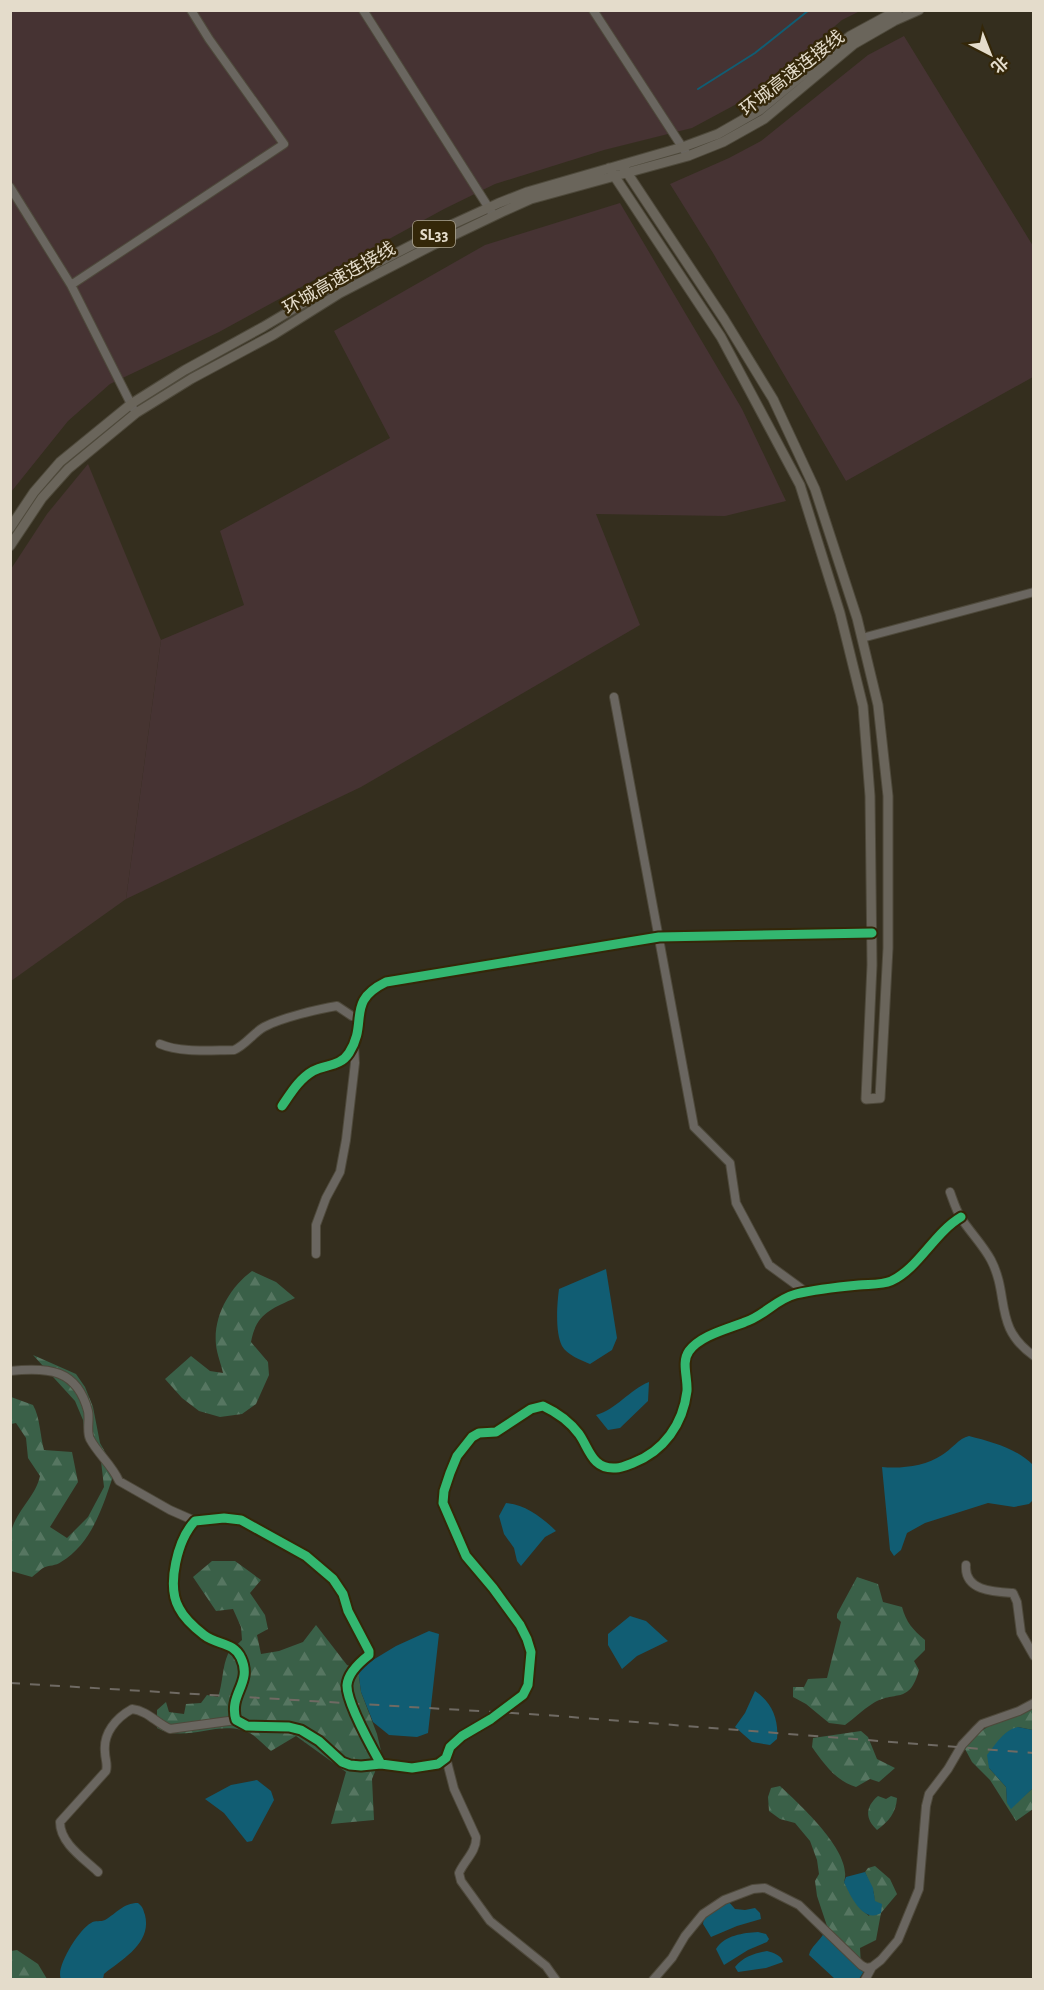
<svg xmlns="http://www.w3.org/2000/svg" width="1044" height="1990" viewBox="0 0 1044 1990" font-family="'Alegreya Sans','Noto Sans SC',sans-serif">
	<defs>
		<pattern id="forest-firs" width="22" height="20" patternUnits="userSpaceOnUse" patternTransform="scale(1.5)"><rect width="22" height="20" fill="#3a6048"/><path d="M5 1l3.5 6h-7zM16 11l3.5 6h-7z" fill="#567661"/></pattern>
	</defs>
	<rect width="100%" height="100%" fill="#342e1e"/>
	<path fill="#463431" d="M88,464L161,640L126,899L11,981V569L47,514Z"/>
	<path fill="#463333" d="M11,11H860L842,20L778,75L744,100L692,128L604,150L495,184L444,209L219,332L110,384L68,421L11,492Z
		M904,36L1033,246V377L846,481L713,253L670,184L729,158L761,141L868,55Z
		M620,203L742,409L786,501L725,516L596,514L640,625L361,787L126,899L161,640L244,605L220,531L390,438L334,331L485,245Z"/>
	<path fill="url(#forest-firs)" d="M252,1271L276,1282L295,1298C271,1309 256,1314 251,1342L268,1362L269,1375L256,1404L242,1414L220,1417L199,1411L182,1398L165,1379L191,1356L210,1371L223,1373C221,1364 217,1354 216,1345C213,1316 230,1287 252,1271Z
		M33,1355L76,1374L85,1387L93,1407L100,1443L115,1470C104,1503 93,1543 61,1562C56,1566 49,1565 43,1568C40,1570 36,1574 32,1577L11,1571C11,1559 8,1543 11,1532C16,1511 36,1496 40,1476L28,1458L26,1438L16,1423L11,1424V1397L33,1405C40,1417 40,1435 44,1450L72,1452L78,1482L50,1527L67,1538L88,1517L104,1487L101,1461L96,1450L85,1438L83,1420L75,1401Z
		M212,1561H235L261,1580L250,1593L265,1615L268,1629L257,1635L261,1654L279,1651L303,1642L316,1625L347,1665L358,1669L361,1692L377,1734L382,1755L372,1779L374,1820L331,1824L346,1772L296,1736L271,1751C265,1746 259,1740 253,1735C222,1716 187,1745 157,1728V1710L166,1702L169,1712L184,1714L186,1704L201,1703L207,1695L218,1697C223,1683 222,1667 228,1654C231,1649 238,1644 242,1640L241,1627L233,1609L216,1611L193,1577Z
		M857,1577L878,1584L883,1602L902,1607C906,1622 913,1630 925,1640V1650L914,1661L919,1670C909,1706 895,1689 872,1704C862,1710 854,1719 845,1725L829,1723L806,1704L793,1697V1687H804L808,1679L827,1678L841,1622L837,1618V1614Z
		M1033,1706V1730L1018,1727L989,1768L1006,1787L1007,1803L1024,1796L1033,1788V1809L1016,1821L990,1780L972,1762L965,1749C979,1723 1010,1720 1033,1706Z
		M861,1731L868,1737L877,1759L895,1768L879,1782L870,1779L856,1787C836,1781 824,1764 812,1747L813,1738Z
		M780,1786C800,1805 854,1853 844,1882L862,1910L869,1916C879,1892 873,1893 865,1872L868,1868L875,1866L890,1879L897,1894L881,1913L876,1940L860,1948L861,1965L829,1932L817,1896L815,1881L819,1874L817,1860L810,1841L795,1823L780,1819L769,1811L768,1797L771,1788Z
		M878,1796L886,1799L891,1796L897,1798C896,1813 889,1821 877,1830C865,1819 865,1807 878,1796Z
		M17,1950L38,1964L47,1979H11V1951Z"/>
	<path fill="#115d73" d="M606,1269L617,1338L612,1350L590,1364C581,1360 567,1355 562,1346C555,1332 557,1304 559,1289Z
		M649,1382L648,1401L620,1428L608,1430L596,1415C617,1409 629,1390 649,1382Z
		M969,1436C992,1442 1016,1448 1033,1465V1500L1029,1504L1014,1507L988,1503L925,1523L907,1533L901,1550L894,1556L890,1550L882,1467C901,1469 926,1466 942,1455C951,1450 959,1438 969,1436Z
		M506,1503C525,1504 543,1518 556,1531L545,1537L521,1566L517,1561L514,1548L504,1534L499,1516Z
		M630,1616L646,1621L668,1641L637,1656L622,1669L608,1645V1634Z
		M429,1631L439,1634L428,1733L417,1737L389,1735L373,1722L361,1692L358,1669L396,1646Z
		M755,1691C772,1702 779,1720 777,1739L770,1745L752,1742L735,1727L745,1713Z
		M1018,1727L1033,1730V1788L1011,1809L1007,1803L1006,1787L989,1768L987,1755C996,1744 1004,1730 1018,1727Z
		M257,1780L271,1791L274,1800L252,1841L247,1842L224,1813L205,1799L231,1785Z
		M865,1872L873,1888L875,1901L882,1904L881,1913C863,1924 850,1895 844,1882L846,1877Z
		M729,1902L735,1909L745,1910L755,1908L760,1913L761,1919L737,1926L711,1937L703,1924L704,1918Z
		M138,1903C143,1907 143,1909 145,1915C152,1943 123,1959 104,1974L103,1979H61C55,1968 79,1929 91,1923C95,1920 101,1922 105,1920C117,1913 123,1903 138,1903Z
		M758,1932L766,1934L769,1939L767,1942L748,1950L724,1965L716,1949C725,1935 743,1933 758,1932Z
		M824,1933L864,1971L859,1979H835L809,1955C811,1946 820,1941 824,1933Z
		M767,1951C774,1953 781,1955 783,1962L766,1968L738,1972L735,1967C743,1957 755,1953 767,1951Z"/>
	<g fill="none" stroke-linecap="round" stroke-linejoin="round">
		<path stroke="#115d73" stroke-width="2" d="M698,89L755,53L809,10"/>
		<g stroke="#4e493b" stroke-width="10">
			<path id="minor" d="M363,10L492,213
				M593,10L688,156
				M10,187L71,285L133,408
				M71,285L284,144L209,39L191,10
				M862,638L1034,592
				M614,697L694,1127L730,1163L736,1203L769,1265L806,1292
				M160,1044C181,1053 211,1050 234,1050C246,1045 253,1033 264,1027C281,1018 318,1009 337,1006L352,1016L360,1018
				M282,1106C291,1093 299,1079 313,1071C326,1064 340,1067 349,1053C369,1022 345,1002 386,982L659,937L872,933
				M950,1192C953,1200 956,1210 961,1218C970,1232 983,1245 991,1260C1010,1297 993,1327 1034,1356
				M316,1254V1225L326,1198L340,1172L346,1140L355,1063L354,1044
				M10,1371C48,1367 77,1369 88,1411C90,1420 86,1431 90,1439C98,1454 112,1465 119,1481L170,1510L195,1521
				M966,1565C964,1591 994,1592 1013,1593L1017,1602L1021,1633L1034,1656
				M446,1758L454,1789L476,1837C477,1851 464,1861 459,1873L461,1881L490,1921L546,1966L556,1980
				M381,1764C372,1748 346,1701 347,1685C348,1673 360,1662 369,1655V1651L348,1611L343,1594L333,1579L306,1556L241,1520L224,1518L195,1521C178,1539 166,1585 179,1608C184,1618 195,1628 204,1635C217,1645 234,1642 241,1658C253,1683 228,1694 236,1720L247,1726L289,1727L301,1730L319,1741L342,1762L350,1765L361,1766L381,1764L412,1768L438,1764L446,1758L450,1747L462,1736L491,1719L523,1695L528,1685L531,1652L527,1639L520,1625L493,1588L466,1556L443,1503L444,1491L450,1473L457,1456L472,1437L479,1433L496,1432L531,1409L543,1406C556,1412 570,1422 579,1434C589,1448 592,1470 616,1468C621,1468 628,1465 633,1463C664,1451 683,1424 687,1391C688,1378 681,1362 689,1351C701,1335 728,1329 745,1322C764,1316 776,1299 796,1294C817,1289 838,1287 859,1285C869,1284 882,1285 891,1281C918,1269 934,1233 961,1217
				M98,1872C83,1858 60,1843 60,1822L106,1771C108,1764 105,1759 105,1752C103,1733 116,1718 132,1709C148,1711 156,1723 170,1729L236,1720
				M653,1980L672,1958L685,1936L703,1914L724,1900L753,1889L765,1888L799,1905L861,1965L866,1968L872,1967L881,1960L898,1940L919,1889L926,1806L929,1794L948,1769L962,1745L977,1729L982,1724L1019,1711L1034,1703
				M865,1980L872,1967"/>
		</g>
		<g stroke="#4e493b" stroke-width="11">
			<path id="major" d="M609,168L721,337L800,485L840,613L863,706L870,796L872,965L866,1099L880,1098L888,948V796L878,705L857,618L815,489L773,399L724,319L622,165
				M10,528L34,492L60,462L131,404L185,370L263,327L334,285L451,225L499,203L527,192L683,147L718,134L760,110L850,36L898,10
				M10,546L42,498L68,469L136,413L191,379L273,335L340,293L431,246L502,212L531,199L688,156L723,142L764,119L854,44L894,21L919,10"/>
		</g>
		<use href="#minor" stroke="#6a6660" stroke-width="8"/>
		<use href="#major" stroke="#6a655b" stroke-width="9"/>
		<path stroke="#6f6a63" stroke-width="2" stroke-dasharray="10 10" stroke-linecap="butt" d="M10,1683L545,1715L1034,1753"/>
		<g stroke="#342709" stroke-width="13">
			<path id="cycleway" d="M282,1106C291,1093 299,1079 313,1071C326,1064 340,1067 349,1053C369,1022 345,1002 386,982L659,937L872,933
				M381,1764C372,1748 346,1701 347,1685C348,1673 360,1662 369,1655V1651L348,1611L343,1594L333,1579L306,1556L241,1520L224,1518L195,1521C178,1539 166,1585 179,1608C184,1618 195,1628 204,1635C217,1645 234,1642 241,1658C253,1683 228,1694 236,1720L247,1726L289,1727L301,1730L319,1741L342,1762L350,1765L361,1766L381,1764L412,1768L438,1764L446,1758L450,1747L462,1736L491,1719L523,1695L528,1685L531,1652L527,1639L520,1625L493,1588L466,1556L443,1503L444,1491L450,1473L457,1456L472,1437L479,1433L496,1432L531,1409L543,1406C556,1412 570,1422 579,1434C589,1448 592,1470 616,1468C621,1468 628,1465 633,1463C664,1451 683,1424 687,1391C688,1378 681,1362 689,1351C701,1335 728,1329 745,1322C764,1316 776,1299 796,1294C817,1289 838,1287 859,1285C869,1284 882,1285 891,1281C918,1269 934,1233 961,1217"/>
		</g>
		<use href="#cycleway" stroke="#33b770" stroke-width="9"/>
	</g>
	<g text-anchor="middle" stroke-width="5" stroke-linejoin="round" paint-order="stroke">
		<rect fill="#342709" stroke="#afa691" stroke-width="1.5" x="413" y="221" width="42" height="26" rx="4.5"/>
		<g font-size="16" font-weight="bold" fill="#e4dccb">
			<text x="434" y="240">SL33</text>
		</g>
		<g font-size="18" fill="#e4dccb" stroke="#342709">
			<text transform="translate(792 73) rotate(-38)" y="6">环城高速连接线</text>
			<text transform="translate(339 278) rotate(-30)" y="6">环城高速连接线</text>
		</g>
	</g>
	<rect width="1044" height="1990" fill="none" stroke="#e4dccb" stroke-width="24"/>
	<g transform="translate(990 54) rotate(138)" stroke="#342709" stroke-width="4.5" paint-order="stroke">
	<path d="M0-4.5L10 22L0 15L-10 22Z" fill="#e4dccb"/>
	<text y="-9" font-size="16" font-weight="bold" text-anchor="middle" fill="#e4dccb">北</text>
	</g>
</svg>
